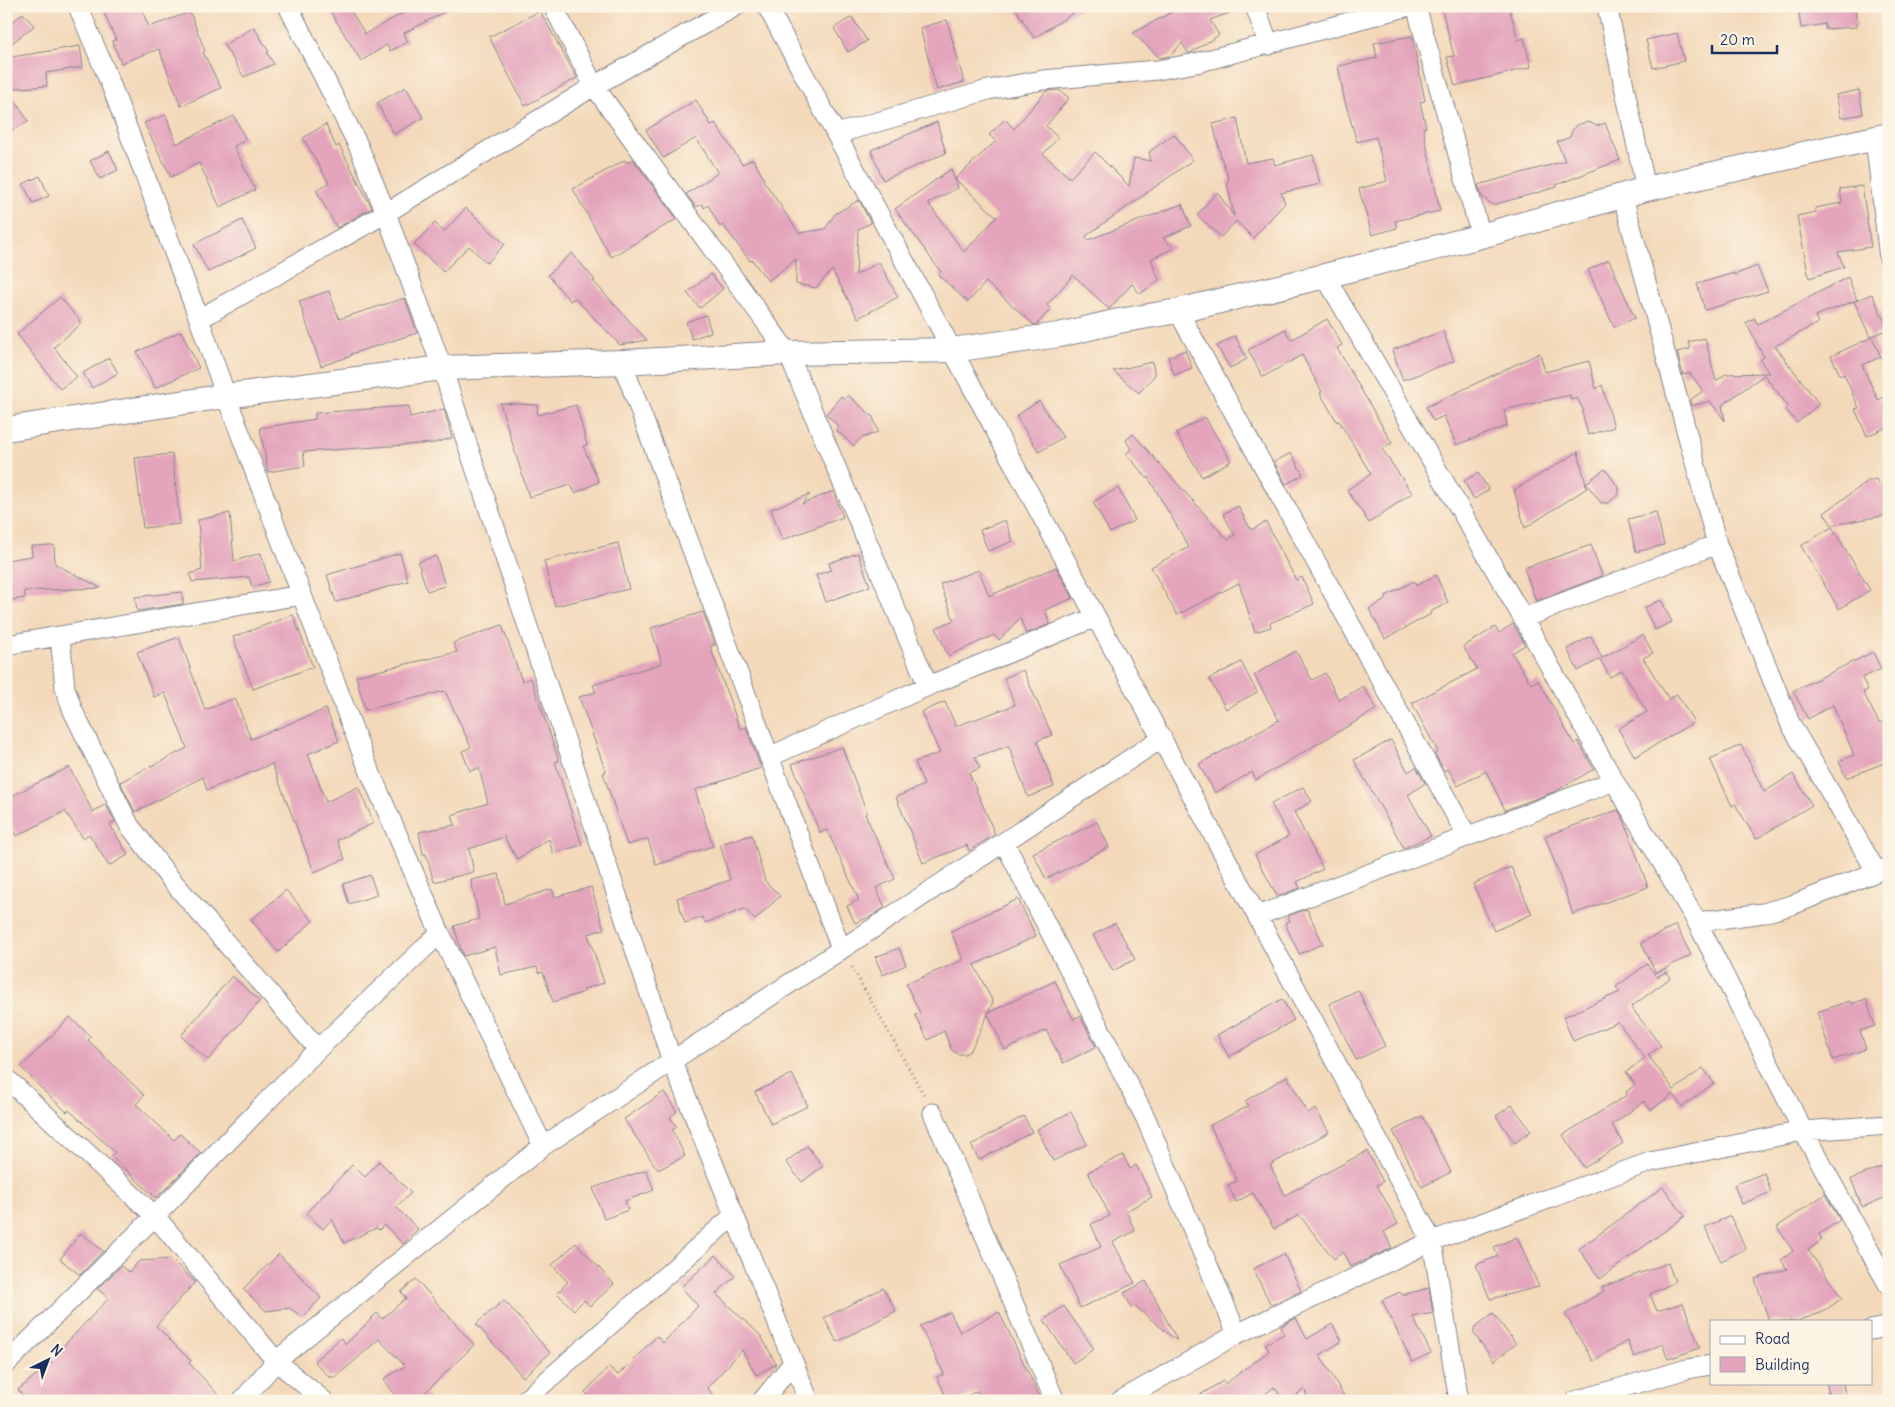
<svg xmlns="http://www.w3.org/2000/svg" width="1895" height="1407" viewBox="0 0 1895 1407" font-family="Delius,sans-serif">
	<rect width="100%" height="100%" fill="#fcf5e5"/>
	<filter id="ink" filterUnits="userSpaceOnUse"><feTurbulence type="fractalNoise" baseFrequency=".02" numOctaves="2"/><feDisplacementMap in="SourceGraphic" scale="10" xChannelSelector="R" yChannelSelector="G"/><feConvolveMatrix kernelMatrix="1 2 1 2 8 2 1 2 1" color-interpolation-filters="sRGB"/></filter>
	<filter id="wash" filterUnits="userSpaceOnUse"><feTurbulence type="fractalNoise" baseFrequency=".0096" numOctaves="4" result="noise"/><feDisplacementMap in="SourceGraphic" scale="20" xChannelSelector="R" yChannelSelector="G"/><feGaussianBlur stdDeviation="1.12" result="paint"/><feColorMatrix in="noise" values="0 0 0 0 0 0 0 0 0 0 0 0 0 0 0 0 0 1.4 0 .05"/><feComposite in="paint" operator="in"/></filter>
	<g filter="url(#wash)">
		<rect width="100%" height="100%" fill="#f3d9ba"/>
		<g id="blocks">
			<path fill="#e3a4bc" d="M101,6H140L149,27L190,12L205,51L203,52L221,88L181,106L159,49L121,63L112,41L116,40Z
				M327,6H348L365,34L416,6H456L404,33L408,42L390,51L387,45L361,61Z
				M1014,6H1084L1034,38Z
				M1183,6H1243V8L1210,20L1219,35L1190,53H1188L1182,43L1170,56L1160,58L1133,33Z
				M1441,6H1509L1518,40L1524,38L1531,67L1455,86L1447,57L1454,56Z
				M1798,6H1855L1857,27L1825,29V24L1801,28Z
				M540,11L577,78L525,106L489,37Z
				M23,13L34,26L6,48V27Z
				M852,17L867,41L848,52L834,28Z
				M947,20L964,82L937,90L920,28Z
				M254,27L269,52L267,53L274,64L244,77L224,45Z
				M1677,33L1684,61L1653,68L1646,40Z
				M1412,36L1425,101L1420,102L1426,127L1423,128L1440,211L1395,221L1397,228L1372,235L1359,189L1387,181L1376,137L1357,142L1344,98L1338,66L1377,58L1374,43Z
				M80,46L83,67L46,73L47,86L8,89L28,121L6,134V58Z
				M406,87L423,118L394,134L377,103Z
				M1059,90L1069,98L1046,126L1058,138L1043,154L1070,178L1095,152L1129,186L1134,158L1151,161L1149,152L1174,134L1193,160L1086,236L1088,240L1182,204L1191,226L1163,238L1174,248L1151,259L1159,280L1140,294L1132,284L1109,309L1073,275L1047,305L1051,309L1037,324L1034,325L986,282L968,302L938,275L941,272L895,209L951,169L958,188L928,203L964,252L997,217L955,179L996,141L989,135L1005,119L1014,129L1046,91Z
				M1859,90L1863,114L1841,118L1836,95Z
				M696,100L711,125L715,123L742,164L753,159L764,179L763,180L799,233L825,229L835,214L859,200L871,223L858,229L856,275L879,262L898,297L858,318L832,270L816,288L796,284V259L768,281L752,260L750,261L723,225L720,227L708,205L704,208L702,204L696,207L686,194L718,173L696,138L663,158L646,130Z
				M166,115L176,144L234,116L246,140L234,146L255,190L220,207L199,163L171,177L144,123Z
				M1237,118L1246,163L1273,158L1275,165L1313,155L1320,184L1281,193L1285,203L1253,238L1236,221L1221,237L1197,215L1217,192L1234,216L1227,182L1229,180L1221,157L1213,124Z
				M937,122L946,153L883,180L871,150Z
				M1588,122L1597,126L1605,123L1620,160L1556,185L1557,187L1493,205L1482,197L1478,185L1565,161L1557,142L1570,137L1572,131L1576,125Z
				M326,124L336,147L339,145L372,208L337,228L316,190L329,183L303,138Z
				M109,151L118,170L100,179L90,161Z
				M633,159L677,219L611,257L573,189L625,160L627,163Z
				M40,176L49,196L33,203L23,184Z
				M1862,186L1871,247L1838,252L1844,267L1809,278L1797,216L1816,212L1815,208L1842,203L1840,189Z
				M466,208L505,244L487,263L469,246L443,272L414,244L435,223L444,232Z
				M242,220L256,248L208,272L194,244Z
				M572,253L595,280L593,281L647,340L620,345L575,298L570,301L548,275Z
				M1609,260L1635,318L1614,327L1588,270Z
				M1757,266L1768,291L1705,310L1697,284L1734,273V275Z
				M711,274L723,289L700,308L687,293Z
				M1848,277L1857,300L1815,316L1818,323L1775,346L1819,404L1797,423L1785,409L1788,406L1764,375L1722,405L1725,421L1710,401L1691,406L1690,400L1703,391L1690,373L1683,375L1677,352L1690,349L1688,342L1705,338L1716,381L1726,374L1769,373L1760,360L1764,357L1746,323L1754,318L1758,324Z
				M329,291L339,319L405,298L417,333L351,354V356L321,366L299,301Z
				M1872,294L1888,329L1870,337L1854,301Z
				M60,297L82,323L54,347L77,377L60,389L17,334Z
				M706,315L711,332L692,339L686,322Z
				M1327,319L1342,345L1337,348L1392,443L1382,449L1412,493L1369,523L1347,490L1371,474L1339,421L1337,422L1320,393L1322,392L1302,355L1263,377L1248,350L1285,329L1291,340Z
				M181,331L199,368L155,388L137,352Z
				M1443,331L1454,361L1403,380L1392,350Z
				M1235,336L1247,359L1230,368L1217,346Z
				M1872,337L1881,357L1862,365L1878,400L1889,395V426L1867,436L1855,409L1859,408L1844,374L1840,375L1831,356Z
				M1185,350L1192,368L1174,375L1168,357Z
				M1540,353L1545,372L1589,361L1596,389L1602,385L1614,427L1588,435L1582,412L1584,411L1577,398L1571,400L1570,395L1504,410L1507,426L1456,445L1444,416L1433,421L1426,407Z
				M109,358L118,373L92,388L83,373Z
				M1152,362L1155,375L1139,393L1113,371Z
				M848,395L873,417L878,432L860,439L854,446L836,430L839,427L826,414L841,396L845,399Z
				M1039,401L1063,437L1039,452L1016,416Z
				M500,403L538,405L537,415L576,405L587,445L583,446L599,482L575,493L571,485L529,497Z
				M409,406L410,417L444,409L452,438L434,443L303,452L305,466L268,472L260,428L315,419V413Z
				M1205,417L1231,461L1202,477L1176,433Z
				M1133,434L1228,540L1235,535L1223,514L1238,506L1251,530L1266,522L1296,580L1302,577L1314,604L1270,623L1271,627L1255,632L1239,583L1177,615L1151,567L1189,547L1148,477L1147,478L1126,454L1131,449L1126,440Z
				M1578,452L1587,488L1525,528L1514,490Z
				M1291,453L1303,475L1286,484L1274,462Z
				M172,454L180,524L143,528L135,458Z
				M1605,469L1619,488V494L1608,503H1601L1586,483Z
				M1478,473L1489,490L1474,499L1464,481Z
				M1876,479L1883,488L1888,515L1832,525L1824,513L1868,481Z
				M1118,488L1135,520L1110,533L1093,502Z
				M833,491L843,517L782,540L771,509L810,494L802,504Z
				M1656,512L1664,545L1636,552L1628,519Z
				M230,513L234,561L261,553L269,582L252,587L249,577L192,582L190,574L202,570L198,520Z
				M1005,520L1013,541L988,551L980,530Z
				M1832,527L1870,590L1839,609L1801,546Z
				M618,543L629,589L555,606L544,561Z
				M54,545L55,564L101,588L24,591L25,598L6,601V560L32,556L31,546Z
				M1591,545L1602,576L1536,601L1524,568Z
				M400,553L408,581L336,602L327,575Z
				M858,553L870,586L826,602L816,575L831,570L829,563Z
				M436,556L445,586L427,591L418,562Z
				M1056,567L1073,598L1045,610L1050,624L1026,634L1020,618L999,640L994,635L948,656L936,628L954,620L940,584L979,570L989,596Z
				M1436,575L1448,603L1430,612L1431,614L1385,639L1369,609L1387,599L1386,596L1414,581L1416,586Z
				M182,592L183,604L137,611L135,597Z
				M1661,600L1672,622L1655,630L1644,608Z
				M703,612L715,645L710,646L740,729L746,727L761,768L695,790L713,846L656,865L648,839L627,845L603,773L606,772L579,697L596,692L593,685L662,663L651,628Z
				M293,615L313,667L253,689L233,637Z
				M1513,624L1525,645L1512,653L1531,684L1538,680L1574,744L1578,741L1594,769L1556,791L1505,810L1486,771L1458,786L1448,769L1444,771L1435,754L1438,752L1412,703L1477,669L1463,647L1495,627L1499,633Z
				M502,625L522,681L531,678L559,761L555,762L582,845L553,853L549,839L517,859L504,837L469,849L474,872L434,882L426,854H423L419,832L455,825L452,815L488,803L479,768L470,771L462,751L471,747L445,691L365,710L356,676L457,652L453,643Z
				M1643,635L1653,653L1643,658L1669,699L1677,694L1694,722L1635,757L1618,729L1647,712L1622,670L1610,677L1600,659L1578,671L1567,649L1591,636L1602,658Z
				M179,637L205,710L235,698L251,739L326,709L339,741L308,754L326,802L358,787L374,823L337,840L345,859L314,872L272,764L207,790L203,777L135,812L120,782L187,748L165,693L154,697L137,652Z
				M1296,651L1312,680L1325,673L1339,700L1363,686L1377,709L1256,780L1252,772L1215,793L1199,764L1279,720L1254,675Z
				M1873,652L1881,669L1862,678L1868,690L1863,692L1879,723L1889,720V761L1846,778L1839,761L1854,755L1833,705L1808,719L1793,691Z
				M1241,662L1257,692L1226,709L1209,679Z
				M1023,670L1052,735L1037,741L1054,787L1028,797L1009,746L975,757L980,768L969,773L995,834L969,851L967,845L923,863L896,797L924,785L915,762L940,753L921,712L945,702L956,726L1015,705L1004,678Z
				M1391,740L1408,772L1416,767L1425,783L1408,795L1431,836L1404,848L1354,760Z
				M1741,745L1764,792L1793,774L1812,805L1756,839L1735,804L1732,806L1710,759Z
				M842,747L867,813L865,814L895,879L876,888L885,907L872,916L855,923L847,906L859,900L827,830L820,833L792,764Z
				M69,767L93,812L106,804L115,822L110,824L128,855L109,866L89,834L83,838L65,811L17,836L6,816V799Z
				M1303,787L1312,801L1294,812L1323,869L1297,882L1300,888L1277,896L1255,855L1289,836L1271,804Z
				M1618,810L1624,820L1648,887L1573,914L1545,836Z
				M1097,822L1109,847L1046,879L1033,853Z
				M752,835L765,881L780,896L755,920L745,909L705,923L703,917L685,923L677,898L730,880L720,844Z
				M1511,867L1532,914L1494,931L1473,884Z
				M499,874L505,904L552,889L555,897L591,887L604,929L588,934L604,983L584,989V992L553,1002L543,972L539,973L537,967L501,975L495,947L463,956L454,926L479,919L471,880Z
				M370,875L377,895L349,904L343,884Z
				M286,890L313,921L278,952L251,920Z
				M1018,899L1036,936L974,965L993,1002L988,1013L1055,981L1073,1019L1080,1016L1096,1047L1063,1063L1046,1030L1005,1050L988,1014L971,1050L965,1054H957L951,1049L944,1031L928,1040L915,1015L920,1013L906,984L963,960L951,931Z
				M1307,909L1323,944L1299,954L1285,923L1290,921L1288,916Z
				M1115,923L1135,959L1113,971L1093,935Z
				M1676,925L1691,955L1656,973L1641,943Z
				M899,948L906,965L883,975L875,957Z
				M1647,964L1657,977L1666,972L1670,978L1631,1007L1661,1046L1648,1055L1674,1090L1703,1068L1714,1083L1682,1107L1673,1094L1651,1110L1644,1101L1612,1125L1623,1143L1584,1168L1563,1135L1627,1095L1626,1092L1635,1085L1626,1072L1645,1058L1618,1022L1573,1041L1563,1017L1620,992L1616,987Z
				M232,976L260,1001L208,1060L181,1036Z
				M1358,990L1385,1046L1356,1060L1329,1004Z
				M1282,999L1294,1020L1229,1057L1217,1035Z
				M1866,999L1875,1026L1860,1031L1866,1049L1833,1060L1817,1012L1850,1001L1851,1004Z
				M70,1017L91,1037L88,1040L144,1095L136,1104L174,1140L180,1134L201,1153L156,1198L111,1156L115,1152L69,1110L67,1112L47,1094L21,1067Z
				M792,1074L808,1106L771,1124L755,1092Z
				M1287,1076L1308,1113L1316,1109L1329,1132L1270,1165L1285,1195L1367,1151L1383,1182L1377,1185L1398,1224L1384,1232L1392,1248L1350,1267L1343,1252L1334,1259L1299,1215L1274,1229L1253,1193L1236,1202L1228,1185L1237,1181L1210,1125L1249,1106L1245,1101Z
				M664,1092L677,1112L670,1117L677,1127L672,1130L685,1156L658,1170L624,1119Z
				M1512,1105L1531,1131L1515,1143L1496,1116Z
				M1071,1112L1087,1144L1053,1161L1037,1129Z
				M1024,1116L1032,1132L979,1160L971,1145Z
				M1422,1116L1451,1172L1422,1187L1393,1131Z
				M807,1146L823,1166L802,1182L786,1162Z
				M1123,1155L1130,1169L1136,1165L1152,1197L1126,1211L1135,1231L1113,1242L1135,1283L1080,1308L1060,1265L1101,1247L1091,1224L1110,1216L1088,1172Z
				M379,1161L411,1193L396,1207L418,1229L403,1244L384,1225L379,1230L376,1228L344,1243L332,1219L323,1229L306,1213L352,1165L365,1177Z
				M1889,1164V1196L1862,1207L1851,1179Z
				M646,1170L654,1190L625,1201L628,1210L604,1219L593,1188Z
				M1764,1173L1771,1192L1742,1204L1734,1185Z
				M1663,1187L1685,1216L1600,1279L1579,1249Z
				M1825,1194L1840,1220L1819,1234L1822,1240L1808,1250L1842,1298L1823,1312L1798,1321H1769L1755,1279L1787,1269L1781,1260L1793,1251L1777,1227Z
				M1730,1216L1746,1249L1721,1261L1705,1227Z
				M81,1233L103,1251L80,1275L60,1259Z
				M1517,1237L1539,1287L1490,1299L1476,1265L1498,1256L1494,1247Z
				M576,1243L614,1284L590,1306L584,1300L574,1310L557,1293L568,1282L552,1265Z
				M279,1254L321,1298L303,1317L289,1308L266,1311L243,1289Z
				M1284,1254L1301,1291L1271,1305L1253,1269Z
				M716,1255L735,1276L716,1294L761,1336L776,1364L756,1375L742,1350L707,1388L719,1401H594L585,1392L609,1367L618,1375L657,1336L663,1343L698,1306L681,1287Z
				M171,1259L195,1282L156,1326L191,1361L189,1363L224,1401H28L18,1390L52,1362L50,1360L109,1298L97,1289L121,1266L129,1272L139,1261Z
				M1668,1263L1675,1282L1650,1294L1657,1311L1683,1303L1700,1348L1668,1359L1662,1344L1634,1357L1627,1341L1593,1361L1565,1314L1604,1291L1602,1287Z
				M416,1279L474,1345L425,1393L431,1401H399L384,1379L405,1366L379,1339L336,1377H329L314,1361L341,1338L346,1344L377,1313L382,1319L406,1298L401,1292Z
				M1146,1281L1177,1340H1176L1135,1306L1132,1308L1124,1293Z
				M883,1288L896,1311L837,1342L824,1318Z
				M1429,1288L1433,1313L1413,1317L1431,1353L1412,1362L1382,1300L1400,1292L1402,1295Z
				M504,1300L550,1353L523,1377L476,1324Z
				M1064,1306L1094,1349L1073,1363L1044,1320Z
				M950,1312L960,1332L999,1312L1042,1401H982L977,1391L957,1401H948L937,1377L944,1374L920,1326Z
				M1493,1313L1516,1344L1494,1361L1474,1334V1328Z
				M1296,1318L1307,1339L1332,1324L1342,1341L1320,1355L1347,1401H1310L1304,1389L1289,1401H1285L1274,1387L1257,1401H1190L1223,1381L1225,1384L1269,1351L1265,1344L1284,1334L1281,1326Z
				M1827,1383H1843L1846,1401H1829Z"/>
		</g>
	</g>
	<g filter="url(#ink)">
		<use href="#blocks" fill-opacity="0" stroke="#87848c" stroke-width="1"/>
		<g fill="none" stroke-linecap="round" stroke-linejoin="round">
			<g stroke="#87848c" stroke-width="21">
				<path id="minor" d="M78,6L111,85L199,319L226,396L364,758L440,933L543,1146
					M288,6L358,145L386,213L442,368L672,1061L809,1401
					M553,6L594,86L788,353L928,686
					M767,6L1432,1241L1459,1401
					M1255,6L1269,45
					M1416,6L1481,236
					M1607,6L1646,189
					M836,134L988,90L1043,80L1157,70L1196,63L1409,6
					M1875,138L1889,258
					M1623,197L1717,544L1790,723L1876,871
					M1325,276L1523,618L1614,781L1697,922L1803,1131L1889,1286
					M1178,311L1467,836
					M199,319L386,213L594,86L736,6
					M622,362L841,949
					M1523,618L1717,544
					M60,636L65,688L73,711L129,825L168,876L318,1049
					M6,645L301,595
					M769,757L928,686L1096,617
					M1004,842L1146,1119L1237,1334
					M1257,916L1614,781
					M1697,922L1763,913L1792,905L1889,867
					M6,1078L155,1216L276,1361L324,1401
					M933,1113L1055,1401
					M1871,1330L1889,1326
					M6,1364L155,1216L318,1049L440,933
					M242,1401L276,1361L543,1146L1162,738
					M524,1401L733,1216
					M762,1401L793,1363
					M1120,1401L1237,1334L1432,1241L1650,1162L1803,1131L1889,1125
					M1575,1401L1687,1369L1711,1365"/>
			</g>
			<g stroke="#87848c" stroke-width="26">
				<path id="tertiary" d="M6,429L226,396L442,368L622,362L788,353L952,350L1059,335L1119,321L1178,311L1325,276L1481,236L1646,189L1889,135"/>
			</g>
			<path stroke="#87848c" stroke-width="3" stroke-dasharray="1 4" stroke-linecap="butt" d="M852,967L925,1097"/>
			<use href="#minor" stroke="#fff" stroke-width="19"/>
			<use href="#tertiary" stroke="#fff" stroke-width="24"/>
		</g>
	</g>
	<rect width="1895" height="1407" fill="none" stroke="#fcf5e5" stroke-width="25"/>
	<rect x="1710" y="1320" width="162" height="65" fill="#fcf5e5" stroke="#a2a6af"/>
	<rect x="1720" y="1336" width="25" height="8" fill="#ffffff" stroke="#a2a6af"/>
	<text x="1755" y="1344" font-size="15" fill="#1b2f5e">Road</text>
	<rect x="1720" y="1357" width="25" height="15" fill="#e3a4bc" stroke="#a2a6af"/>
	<text x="1755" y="1370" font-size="15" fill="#1b2f5e">Building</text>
	<g transform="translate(48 1360) rotate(42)" stroke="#fcf5e5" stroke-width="4" paint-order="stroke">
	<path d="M0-4L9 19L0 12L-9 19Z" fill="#1b2f5e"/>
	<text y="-8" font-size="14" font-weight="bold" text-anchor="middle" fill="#1b2f5e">N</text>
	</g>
	<path d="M1712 45v8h65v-8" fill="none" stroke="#1b2f5e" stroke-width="2.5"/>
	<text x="1720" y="45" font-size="15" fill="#1b2f5e" stroke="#fcf5e5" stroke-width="4" paint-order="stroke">20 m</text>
</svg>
